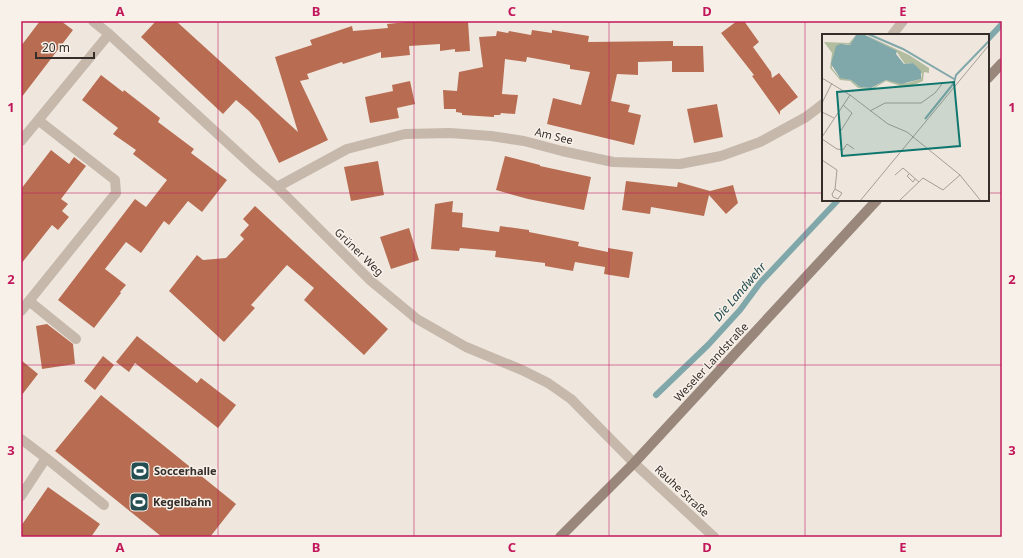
<svg xmlns="http://www.w3.org/2000/svg" width="1023" height="558" viewBox="0 0 1023 558" font-family="'Noto Sans',sans-serif">
	<rect width="100%" height="100%" fill="#efe7de"/>
	<g fill="none" stroke-linecap="round" stroke-linejoin="round">
		<path stroke="#80a7a9" stroke-width="6" d="M988,39L1002,24
			M656,395L708,345L740,310L760,283L838,200"/>
	</g>
	<path fill="#b86d53" d="M40,21H61L73,30L21,98V46Z
		M156,21H176L298,132L275,57L312,45L310,40L352,26L353,31L388,28L387,24L407,22V21H468L470,51L455,52V49L440,51V44L409,46L410,55L381,58V52L343,64L342,62L307,74L309,79L300,81L328,140L279,163L259,121L249,111L236,100L223,114L141,37Z
		M737,21H744L759,42L753,47L771,72L772,78L779,73L798,97L780,111V115L752,76L754,75L721,33Z
		M532,30L552,33V30L589,36L588,42L673,41V46H703L704,72H672V61L638,62V75L617,74L611,101L630,105L628,112L641,115L634,145L547,124L553,98L581,105L590,72L570,69V65L527,57L526,62L505,59L502,94L518,95L515,114L501,113L500,115H494V117L462,115V113L456,112V109H444L443,90L457,91L459,72L483,67L479,37L496,36L497,31L508,33L509,31L531,35Z
		M101,75L123,92L124,90L160,118L158,122L194,149L191,153L227,180L202,212L188,201L169,225L164,221L141,253L126,242L105,269L126,285L120,292L121,293L94,328L58,300L135,199L146,207L167,180L133,154L136,150L113,134L118,128L82,100Z
		M410,81L415,104L397,108L399,118L370,123L365,97L393,91L392,85Z
		M717,104L723,137L694,143L687,109Z
		M51,150L69,164L74,157L86,166L61,199L68,204L62,211L69,217L58,230L52,225L21,264V189Z
		M505,156L540,165V166L591,177L584,210L528,199L496,190Z
		M378,161L384,195L351,201L344,167Z
		M626,181L677,187L678,182L710,191L733,185L738,203L726,214L709,195L704,216L651,207L650,214L622,210Z
		M453,201L452,212L463,213L462,227L499,232L500,226L529,230V232L579,242L578,246L608,252V248L633,252L629,278L604,274L605,267L575,262L573,271L545,266V263L495,257L496,251L460,248L459,251L431,249L435,204Z
		M255,206L388,329L364,355L304,300L314,288L287,265L251,305L255,308L224,342L169,291L197,255L203,260L226,258L244,239L240,235L249,225L243,219Z
		M409,228L419,260L391,269L380,237Z
		M47,324L73,344L75,364L42,369L36,326Z
		M137,336L197,383L201,378L236,405L218,428L135,363L129,372L116,362Z
		M103,356L114,365L95,390L84,381Z
		M21,360L38,374L21,396Z
		M101,395L236,504L210,537H162L55,451Z
		M48,487L100,524L91,537H21V526Z"/>
	<g fill="none" stroke-linecap="round" stroke-linejoin="round">
		<path stroke="#c6b8ab" stroke-width="10" d="M93,21L109,34L256,169L277,187L371,281L417,319L466,347L522,370L548,383L571,399L634,463
			M892,35L903,21
			M21,141L109,34
			M277,187L347,149L405,134L450,133L491,136L524,141L562,151L613,162L680,164L721,156L760,142L806,117L823,104
			M29,301L76,339
			M21,311L116,193L115,180L38,120
			M21,439L46,458
			M21,496L46,458L104,505"/>
		<path stroke="#c6b8ab" stroke-width="10" d="M634,463L714,537"/>
		<path stroke="#99877c" stroke-width="10" d="M988,78L1002,63
			M560,537L634,463L877,200"/>
	</g>
	<path fill="none" stroke="#c2185b" stroke-width="1" stroke-opacity="0.55" d="M218,21V537M414,21V537M609,21V537M805,21V537M21,193H823M988,193H1002M21,365H1002"/>
	<defs>
		<g id="stadium-square" transform="scale(1)"><rect x="-9" y="-9" width="18" height="18" rx="4" fill="#244e51" stroke="#f7f1e9"/><path d="M0-5a6.5 5 0 1 0 0 10a6.5 5 0 1 0 0-10ZM-3.5-1.8h7v3.6h-7Z" fill="#fff"/></g>
	</defs>
	<g fill-rule="evenodd">
		<use href="#stadium-square" x="140" y="471"/>
		<use href="#stadium-square" x="139" y="502"/>
	</g>
	<g text-anchor="middle" stroke-width="3" stroke-linejoin="round" paint-order="stroke">
		<g font-size="11" fill="#352d29" stroke="#f7f1e9">
			<text transform="translate(554 136) rotate(14)" y="4">Am See</text>
			<text transform="translate(359 252) rotate(44)" y="4">Grüner Weg</text>
			<text transform="translate(711 362) rotate(-47)" y="4">Weseler Landstraße</text>
			<text transform="translate(682 491) rotate(43)" y="4">Rauhe Straße</text>
		</g>
		<g font-size="11" font-weight="bold" fill="#352d29" stroke="#f7f1e9" text-anchor="start">
			<text x="154" y="475">Soccerhalle</text>
			<text x="153" y="506">Kegelbahn</text>
		</g>
		<g font-size="12" font-style="italic" fill="#244e51" stroke="#f7f1e9">
			<text transform="translate(740 292) rotate(-49)" y="4">Die Landwehr</text>
		</g>
	</g>
	<g transform="translate(822 34)">
		<rect width="167" height="167" fill="#efe7de"/>
		<path d="M35,0L28,11L23,10L12,20L10,34L17,43L29,46L38,53L50,54L64,46L85,49L99,45L100,40L91,29L83,30L74,17L42,0L87,21L107,34V39L102,38L101,47L90,52H78L64,47L49,56L36,54L28,47L18,46L8,34L10,19L2,8L27,9Z" fill="#b2bd9f"/>
		<path d="M41,0L75,17L74,20L82,30L91,29L99,37V45L79,50L64,46L49,54L38,53L29,46L18,44L9,30L14,12L18,10L28,11L34,1Z" fill="#80a7a9"/>
		<path fill="none" stroke="#80a7a9" stroke-width="2" d="M46,0L81,15L132,45M103,85L132,49L134,41L167,7"/>
		<path fill="none" stroke="#a59d96" stroke-width="1" d="M0,44L28,61L66,90L85,98L138,141L159,167M0,69L10,49M48,77L63,69H99L113,59L120,50M0,78L12,84M18,98L30,79L21,71M0,103L28,61M0,105L15,115L21,116L25,110L32,115M0,126L15,136L13,155L10,160L11,163L16,165L20,159L13,155M87,140L85,142L91,148L93,145M73,141L81,134L97,148M38,167L167,11M77,167L101,144L121,156L138,141"/>
		<path fill="#0f766e" fill-opacity="0.15" stroke="#0f766e" stroke-width="2" d="M132,48L138,112L20,122L15,58Z"/>
		<rect width="167" height="167" fill="none" stroke="#352d29" stroke-width="2"/>
	</g>
	<rect width="1023" height="558" fill="none" stroke="#f7f1e9" stroke-width="44"/>
	<path d="M36 52v6h58v-6" fill="none" stroke="#352d29" stroke-width="2"/>
	<text x="42" y="52" font-size="12" fill="#352d29" stroke="#f7f1e9" stroke-width="3" paint-order="stroke">20 m</text>
	<rect x="22" y="22" width="979" height="514" fill="none" stroke="#c2185b" stroke-width="1.5"/>
	<g font-size="13" text-anchor="middle" font-weight="bold" fill="#c2185b">
		<text x="120" y="16">A</text>
		<text x="316" y="16">B</text>
		<text x="512" y="16">C</text>
		<text x="707" y="16">D</text>
		<text x="903" y="16">E</text>
		<text x="11" y="112">1</text>
		<text x="1012" y="112">1</text>
		<text x="11" y="284">2</text>
		<text x="1012" y="284">2</text>
		<text x="11" y="455">3</text>
		<text x="1012" y="455">3</text>
		<text x="120" y="552">A</text>
		<text x="316" y="552">B</text>
		<text x="512" y="552">C</text>
		<text x="707" y="552">D</text>
		<text x="903" y="552">E</text>
	</g>
</svg>
